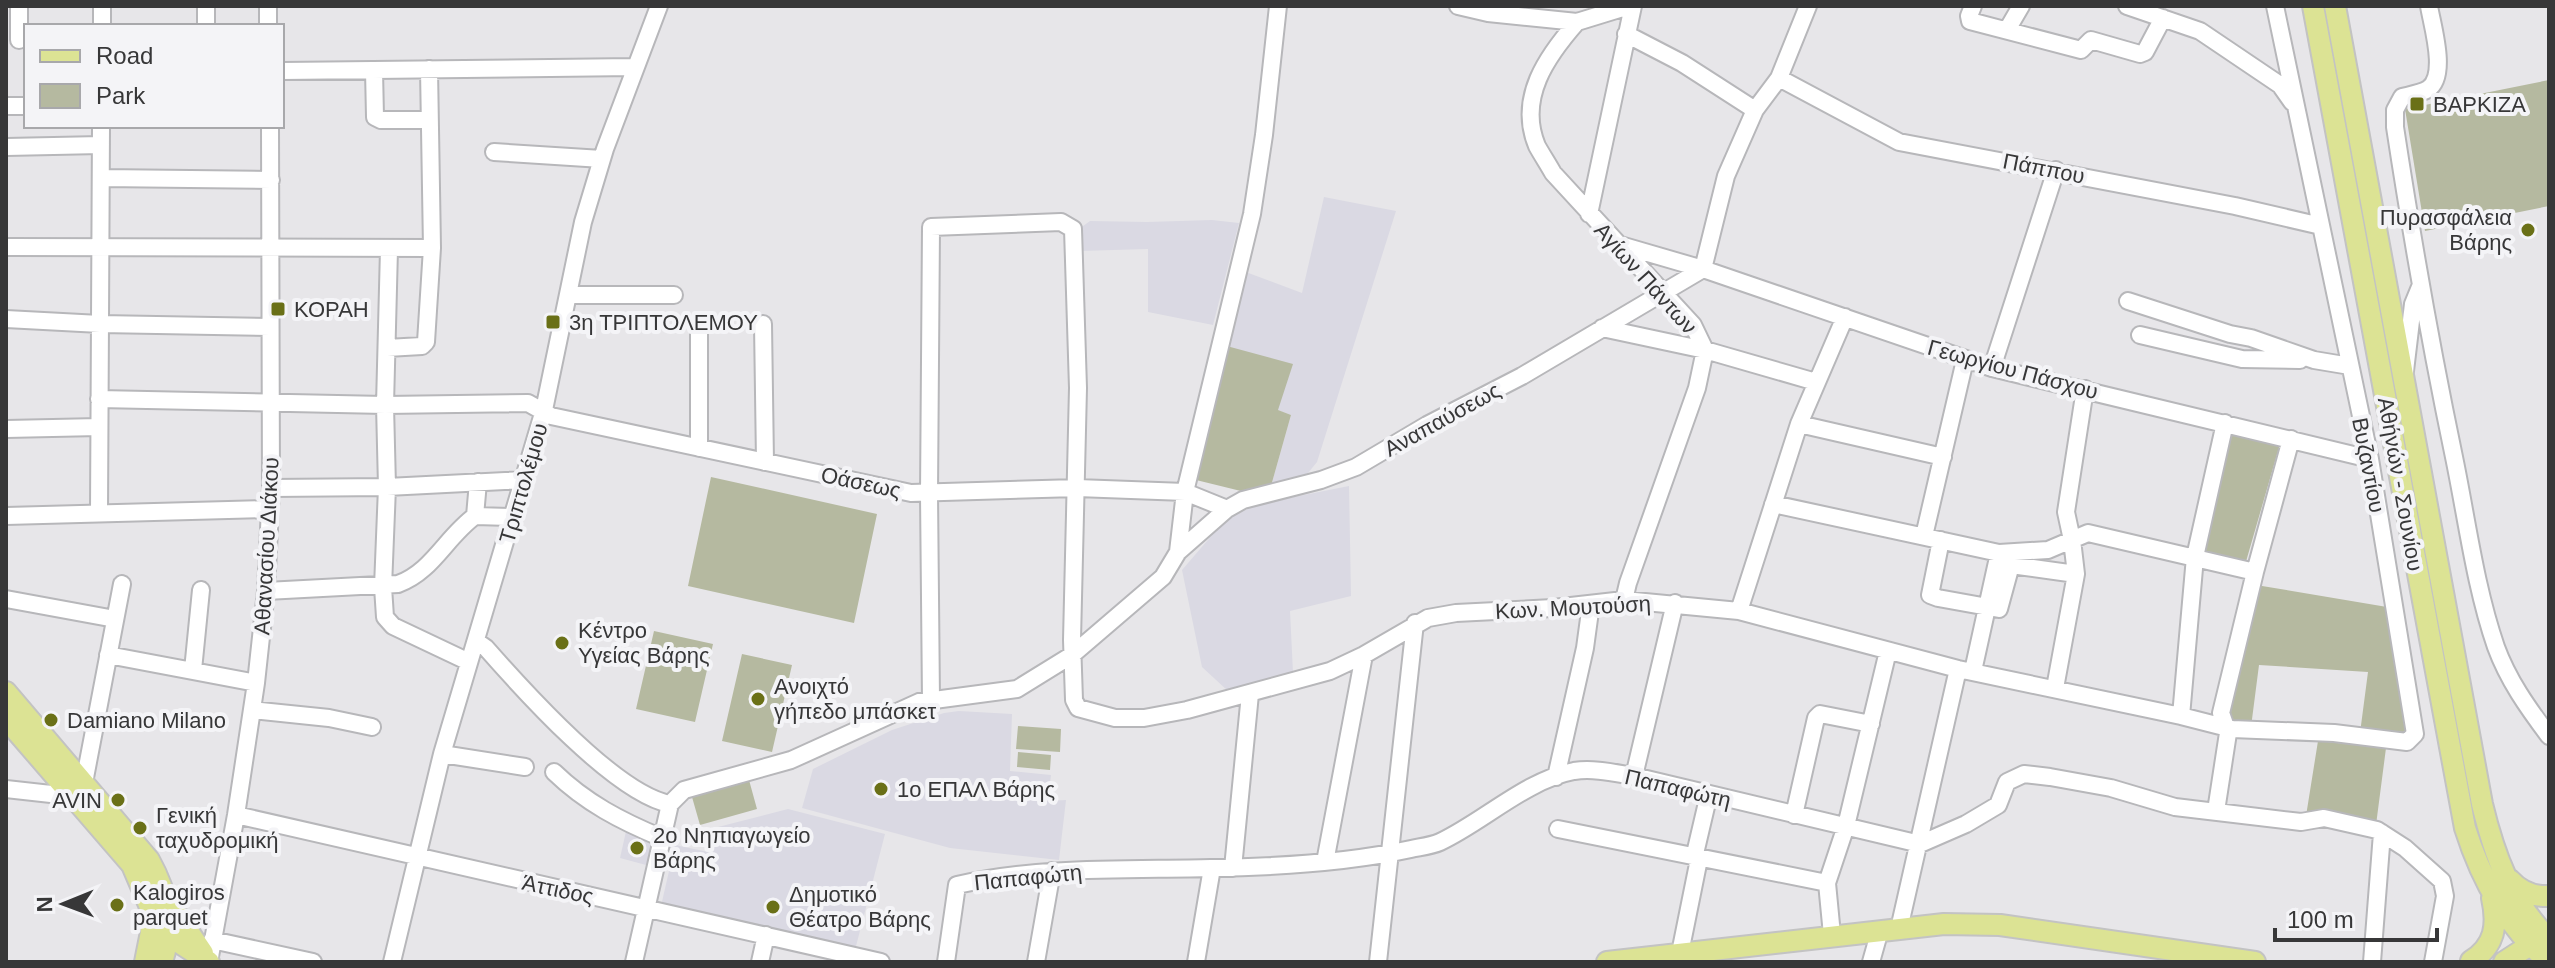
<svg xmlns="http://www.w3.org/2000/svg" width="2555" height="968" viewBox="0 0 2555 968" font-family="Arial,sans-serif">
	<rect width="100%" height="100%" fill="#e7e6e9"/>
	<path fill="#dad9e3" d="M1324,197L1396,211L1317,462L1308,473L1271,486L1291,415L1277,410L1223,345L1243,271L1302,293Z
		M1212,220L1239,223L1213,325L1148,312V249L1079,251V229L1090,221L1147,222Z
		M1349,486L1351,596L1290,611L1293,673L1228,691L1202,667L1182,570L1226,519L1259,504Z
		M959,711L1012,714L1010,771L1051,775L1048,801L1066,800L1059,860L950,848L802,808L813,769L892,730L944,713Z
		M788,809L885,834L855,950L661,906L675,845L713,853L718,827Z
		M627,827L653,839L646,865L620,858Z"/>
	<path fill="#b5b9a0" d="M2319,6H2325L2465,758V772Z
		M2549,80V206L2425,231L2405,109Z
		M1223,345L1293,364L1278,410L1291,415L1271,486L1249,493L1192,479Z
		M2227,429L2280,444L2245,565L2197,552Z
		M711,477L877,514L854,623L688,586Z
		M2256,585L2387,607L2408,737L2360,733L2368,672L2259,665L2251,727L2226,720Z
		M654,631L713,644L695,722L636,709Z
		M742,654L792,665L772,752L722,741Z
		M1018,726L1061,729L1060,752L1016,749Z
		M2318,741L2386,748L2376,825L2306,816Z
		M1018,752L1051,755L1050,770L1017,767Z
		M749,780L757,809L700,825L692,797Z"/>
	<g fill="none" stroke-linecap="round" stroke-linejoin="round">
		<g stroke="#b7b7ba" stroke-width="20">
			<path id="minor" d="M102,6V26
				M206,6V26
				M1458,6L1488,13L1577,22L1629,6
				M1973,6L1969,16L1970,21L2081,50L2091,40L2140,54L2145,52L2163,18
				M2127,6L2200,31L2280,85L2292,102
				M2429,6C2432,25 2448,76 2428,89C2422,93 2410,95 2402,97L2395,110V127C2412,238 2431,347 2454,457C2467,520 2475,586 2496,647C2508,680 2528,708 2549,736
				M1577,22C1547,56 1517,98 1537,146C1542,155 1548,164 1553,173L1693,325L1705,350L1697,388L1628,583L1624,600
				M268,26V6
				M2007,30L2021,6
				M1626,34L1682,63L1755,110
				M19,40V6
				M374,70L375,117L381,120H429
				M282,71L634,67
				M1779,78L1899,142L2235,206L2321,226
				M6,106H26
				M6,147L101,145
				M494,152L602,159
				M102,178L271,180
				M1589,214L1633,6
				M1617,244L1703,269L1992,368L2370,459
				M6,247L432,248
				M389,249L385,405L387,487L383,587L385,617L393,626L469,662
				M568,295H674
				M2128,301L2230,334L2251,338L2314,360L2350,366
				M6,319L100,324L270,327
				M763,324L765,462
				M1602,328L1705,350L1816,382
				M2140,335L2242,359L2300,360
				M387,348L422,346L426,342L432,248L429,69
				M1992,368L2056,170
				M2405,371L2413,304L2420,287
				M99,399L385,405L528,403L551,416L911,493L1077,488L1185,492L1227,509
				M1799,424L1943,457
				M6,429L99,427
				M699,448V327
				M271,488L387,487L525,480
				M1773,504L1999,553L2048,550L2088,533L2255,572
				M99,513L101,126
				M6,516L270,509
				M475,516L478,482
				M1924,536L1965,360
				M1941,540L1930,595L1938,598L1999,609L2011,565L2076,574
				M1178,552L1185,492L1252,214L1264,135L1278,6
				M266,591L398,584C432,572 446,537 475,516L514,517
				M6,599L115,619
				M1739,611L1799,424L1845,317
				M476,641L486,648C523,690 616,794 670,804
				M108,655L256,683
				M193,670L201,590
				M1973,671L1999,553
				M2055,688L2076,574L2072,540L2066,512L2085,389
				M931,700L929,494L931,227L1061,222L1073,229L1078,388L1072,640L1074,700L1078,708L1115,718H1144L1187,710L1330,671L1364,655L1428,618L1456,613L1553,608L1624,600L1739,611L1958,669L2181,716L2232,729L2334,733L2407,742L2415,734L2370,459L2275,6
				M252,710L329,718L372,727
				M2181,716L2195,557L2225,423
				M442,754L525,767
				M554,772C586,803 621,821 662,838
				M1634,776L1675,603
				M1556,777L1585,648L1591,604
				M84,783L122,584
				M6,789L51,794L65,789
				M670,804L684,790L791,760L919,702L1017,689L1072,655L1163,577L1178,552L1227,509L1243,500L1321,480L1356,467L1427,425L1522,376L1703,269L1726,176L1755,110L1779,78L1808,6
				M2216,811L2228,733L2221,713L2255,572L2291,439
				M236,815L881,962
				M1794,815L1816,718L1820,714L1871,724
				M1558,829L1827,883
				M1694,858L1709,794
				M1325,862L1364,655
				M1233,868L1250,694
				M1899,929L1958,669
				M1832,935L1827,883L1846,826L1888,651
				M212,940L313,962
				M1680,953L1699,859
				M209,962L236,815L256,683L266,591L271,488L270,126
				M392,962L442,754L544,410L583,222L605,149L659,6
				M634,962L670,804
				M760,962L766,935
				M946,962L957,885C1040,866 1127,870 1211,868C1277,867 1346,863 1411,849C1420,847 1431,846 1440,842C1483,822 1526,780 1574,771C1594,768 1615,773 1634,776L1920,844L1966,824L1998,805L2007,782L2024,774L2050,777L2111,788L2175,807L2301,822L2324,818L2377,830L2405,848L2442,881L2445,896L2433,962
				M1036,962L1052,871
				M1196,962L1212,868
				M1378,962L1415,623
				M1871,962L1880,930
				M2372,962L2382,833"/>
		</g>
		<g stroke="#c3c3c3" stroke-width="24">
			<path id="major" d="M2313,6L2465,828C2481,879 2507,927 2549,962
				M2335,6L2482,804C2494,854 2511,902 2549,939
				M6,692L149,860C168,894 174,924 162,962
				M6,719L132,865L150,907L151,932L145,962
				M2510,880C2520,891 2534,897 2549,896
				M167,900L203,953
				M161,927L169,936L209,962
				M2471,961C2495,946 2498,925 2492,898
				M1607,962L1944,924L2000,925L2255,962
				M2504,962L2541,938"/>
		</g>
		<use href="#minor" stroke="#fff" stroke-width="16"/>
		<use href="#major" stroke="#dce394" stroke-width="20"/>
	</g>
	<g fill="#6a7017" stroke="#f4f4f7" stroke-width="3">
		<rect x="2409" y="96" width="16" height="16" rx="4"/>
		<circle cx="2528" cy="230" r="8"/>
		<rect x="270" y="301" width="16" height="16" rx="4"/>
		<rect x="545" y="314" width="16" height="16" rx="4"/>
		<circle cx="562" cy="643" r="8"/>
		<circle cx="758" cy="699" r="8"/>
		<circle cx="51" cy="720" r="8"/>
		<circle cx="881" cy="789" r="8"/>
		<circle cx="118" cy="800" r="8"/>
		<circle cx="140" cy="828" r="8"/>
		<circle cx="637" cy="848" r="8"/>
		<circle cx="117" cy="905" r="8"/>
		<circle cx="773" cy="907" r="8"/>
	</g>
	<g text-anchor="middle" stroke-width="8" stroke-linejoin="round" paint-order="stroke">
		<g font-size="22" fill="#373738" stroke="#f4f4f7" text-anchor="start">
			<text x="2433" y="112">ΒΑΡΚΙΖΑ</text>
			<text x="2512" y="225" text-anchor="end">Πυρασφάλεια<tspan x="2512" dy="25">Βάρης</tspan></text>
			<text x="294" y="317">ΚΟΡΑΗ</text>
			<text x="569" y="330">3η ΤΡΙΠΤΟΛΕΜΟΥ</text>
			<text x="578" y="638">Κέντρο<tspan x="578" dy="25">Υγείας Βάρης</tspan></text>
			<text x="774" y="694">Ανοιχτό<tspan x="774" dy="25">γήπεδο μπάσκετ</tspan></text>
			<text x="67" y="728">Damiano Milano</text>
			<text x="897" y="797">1ο ΕΠΑΛ Βάρης</text>
			<text x="102" y="808" text-anchor="end">AVIN</text>
			<text x="156" y="823">Γενική<tspan x="156" dy="25">ταχυδρομική</tspan></text>
			<text x="653" y="843">2ο Νηπιαγωγείο<tspan x="653" dy="25">Βάρης</tspan></text>
			<text x="133" y="900">Kalogiros<tspan x="133" dy="25">parquet</tspan></text>
			<text x="789" y="902">Δημοτικό<tspan x="789" dy="25">Θέατρο Βάρης</tspan></text>
		</g>
		<g font-size="22" fill="#373738" stroke="#f4f4f7">
			<text transform="translate(2044 168) rotate(11)" y="8">Πάππου</text>
			<text transform="translate(1646 278) rotate(48)" y="8">Αγίων Πάντων</text>
			<text transform="translate(2013 369) rotate(15)" y="8">Γεωργίου Πάσχου</text>
			<text transform="translate(1442 419) rotate(-29)" y="8">Αναπαύσεως</text>
			<text transform="translate(2369 465) rotate(79)" y="8">Βυζαντίου</text>
			<text transform="translate(861 482) rotate(12)" y="8">Οάσεως</text>
			<text transform="translate(523 483) rotate(-74)" y="8">Τριπτολέμου</text>
			<text transform="translate(2401 484) rotate(80)" y="8">Αθήνών - Σουνίου</text>
			<text transform="translate(266 546) rotate(-87)" y="8">Αθανασίου Διάκου</text>
			<text transform="translate(1573 607) rotate(-3)" y="8">Κων. Μουτούση</text>
			<text transform="translate(1678 788) rotate(13)" y="8">Παπαφώτη</text>
			<text transform="translate(1028 877) rotate(-6)" y="8">Παπαφώτη</text>
			<text transform="translate(558 889) rotate(12)" y="8">Άττιδος</text>
		</g>
	</g>
	<rect width="2555" height="968" fill="none" stroke="#373738" stroke-width="16"/>
	<rect x="24" y="24" width="260" height="104" fill="#f4f4f7" stroke="#a8a8ab" stroke-width="2"/>
	<rect x="40" y="50" width="40" height="12" fill="#dce394" stroke="#a8a8ab" stroke-width="2"/>
	<text x="96" y="64" font-size="24" fill="#373738">Road</text>
	<rect x="40" y="84" width="40" height="24" fill="#b5b9a0" stroke="#a8a8ab" stroke-width="2"/>
	<text x="96" y="104" font-size="24" fill="#373738">Park</text>
	<g transform="translate(64 904) rotate(269)" stroke="#f4f4f7" stroke-width="6" paint-order="stroke">
	<path d="M0-6L14 30L0 20L-14 30Z" fill="#373738"/>
	<text y="-12" font-size="22" font-weight="bold" text-anchor="middle" fill="#373738">N</text>
	</g>
	<path d="M2275 928v12h162v-12" fill="none" stroke="#373738" stroke-width="4"/>
	<text x="2287" y="928" font-size="24" fill="#373738" stroke="#f4f4f7" stroke-width="6" paint-order="stroke">100 m</text>
</svg>
